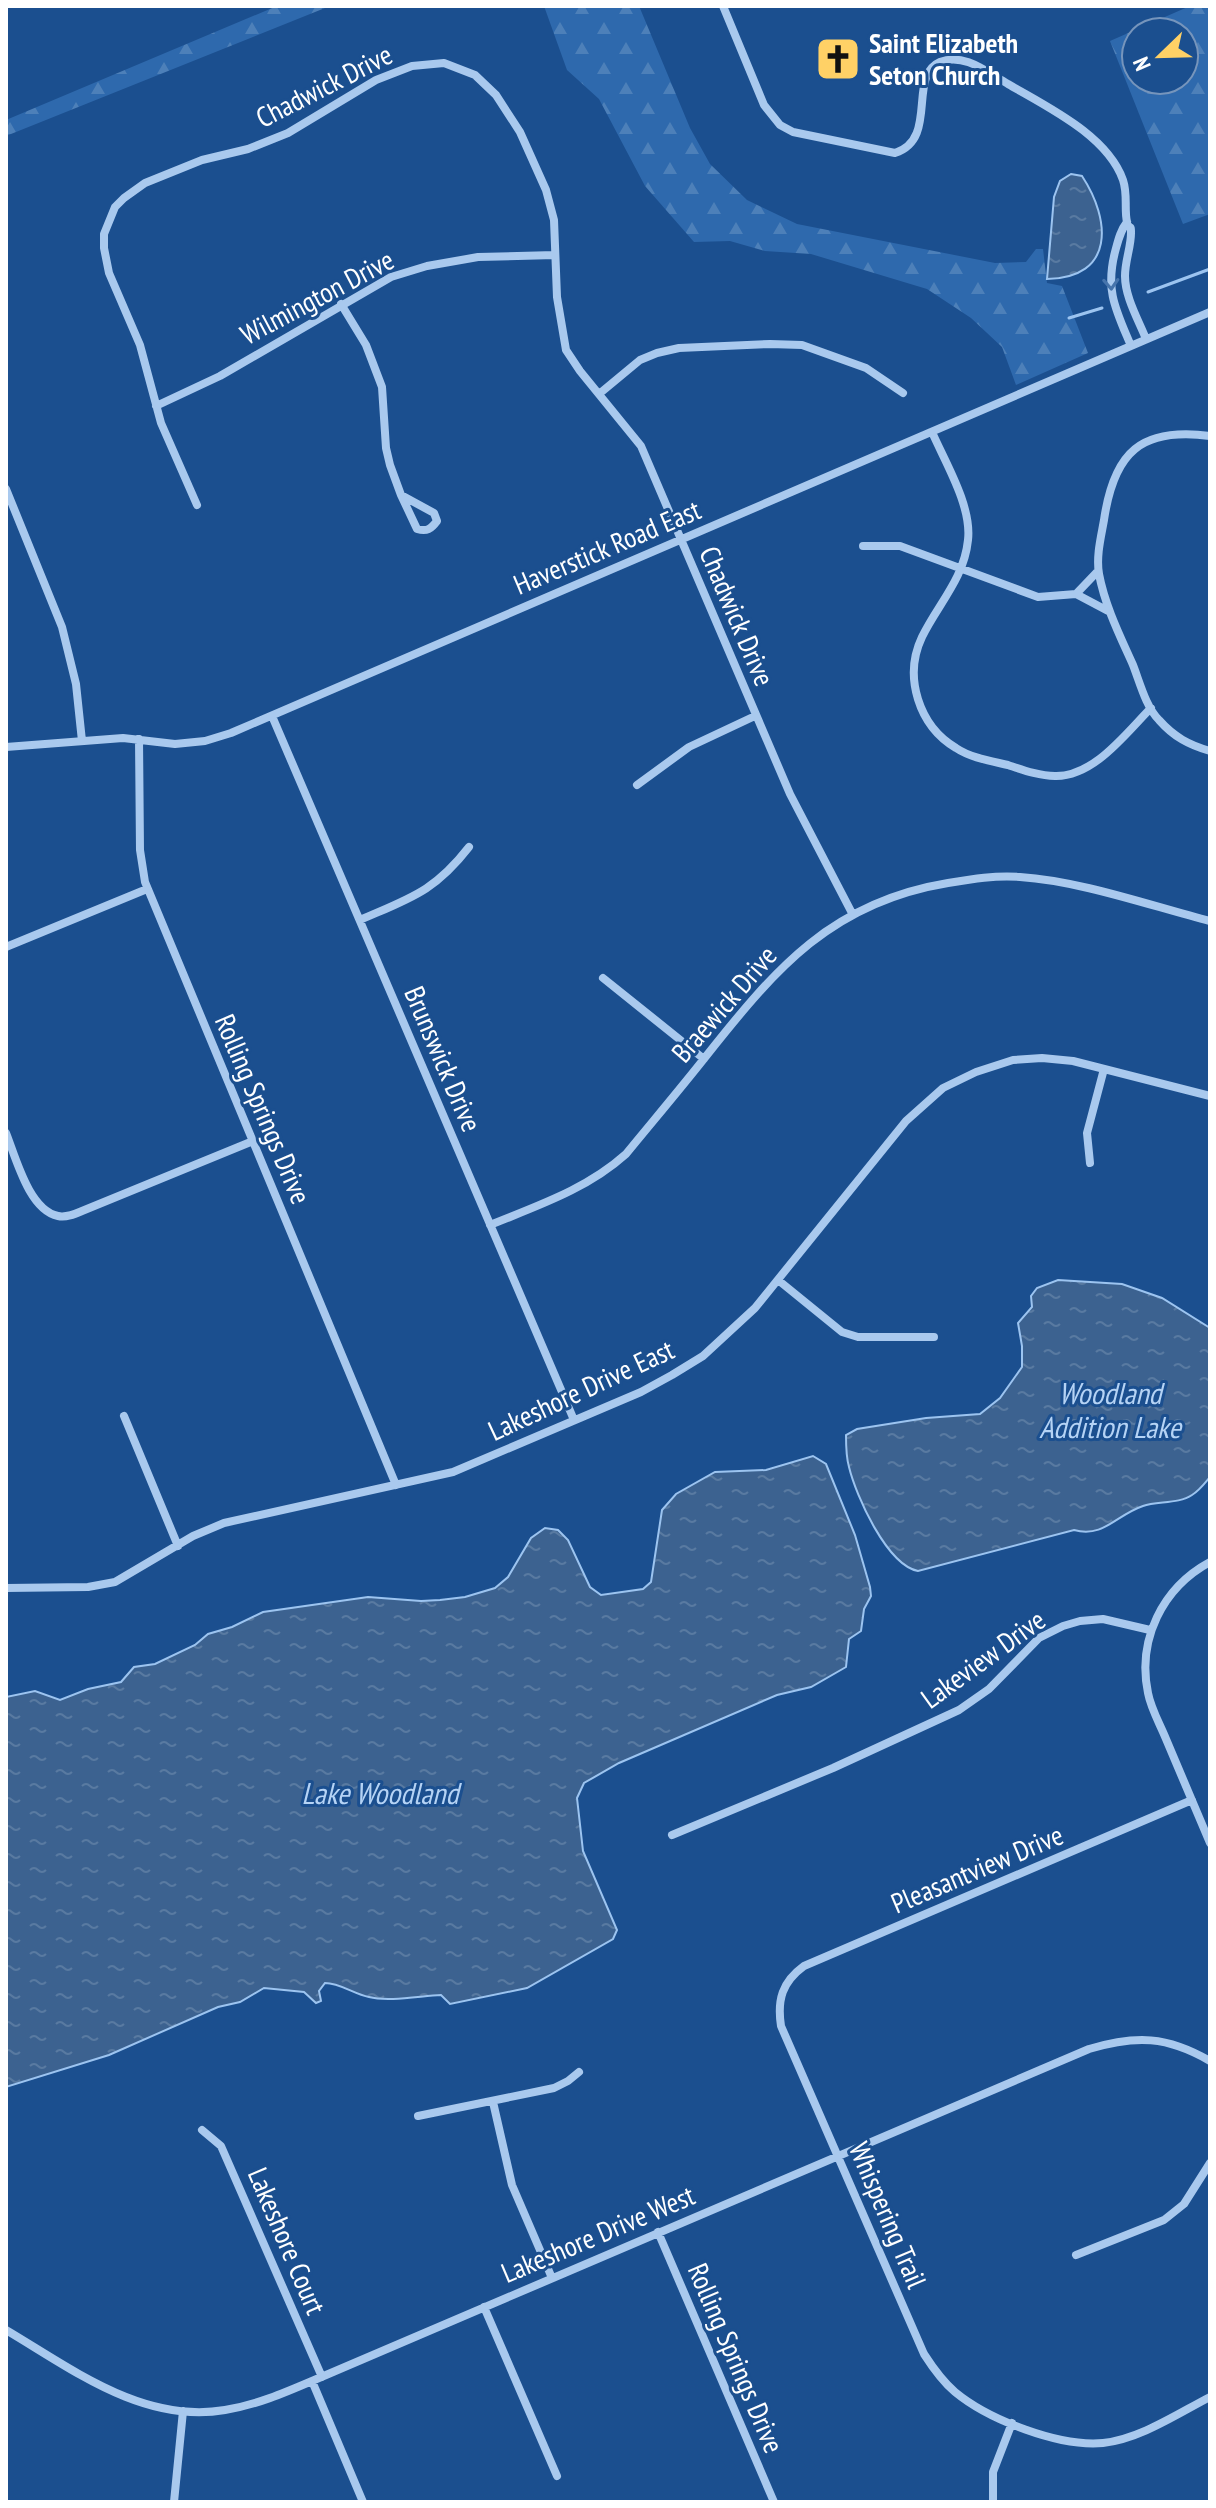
<svg xmlns="http://www.w3.org/2000/svg" width="1216" height="2508" viewBox="0 0 1216 2508" font-family="'PT Sans Narrow',sans-serif">
	<defs>
		<pattern id="forest-firs" width="22" height="20" patternUnits="userSpaceOnUse" patternTransform="scale(2)"><rect width="22" height="20" fill="#2e69ad"/><path d="M5 1l3.5 6h-7zM16 11l3.5 6h-7z" fill="#4d80b9"/></pattern>
		<pattern id="water-ripples" width="26" height="14" patternUnits="userSpaceOnUse" patternTransform="scale(2)"><rect width="26" height="14" fill="#3c6290"/><path d="M2 4q2-2 4 0t4 0M15 11q2-2 4 0t4 0" fill="none" stroke="#597aa1"/></pattern>
	</defs>
	<rect width="100%" height="100%" fill="#1b4f8f"/>
	<path fill="url(#forest-firs)" fill-rule="evenodd" d="M277,6H330L6,136V120Z
		M544,6H639L690,128L710,164L747,200L797,224L995,263L1026,262L1036,249H1043L1047,283L1062,286L1088,353L1016,385L1002,347L971,318L927,289L811,254L765,251L730,241L694,242L645,186L599,99L567,70Z
		M1190,6H1210V214L1183,224L1110,41ZM1136,32H1184V80H1136Z"/>
	<path fill="url(#water-ripples)" stroke="#9cc4f0" stroke-width="2" d="M1071,174L1082,176C1111,220 1115,278 1047,279L1054,197L1060,181Z
		M1058,1280L1122,1284L1162,1298L1210,1328V1477C1205,1483 1199,1491 1192,1495C1179,1504 1157,1501 1143,1506C1116,1515 1104,1538 1074,1530L918,1571C887,1565 856,1496 849,1467C846,1457 846,1446 846,1435L857,1429L926,1418L980,1414L1000,1398L1022,1367V1346L1018,1323L1032,1307L1031,1296L1037,1288Z
		M813,1456L826,1464L855,1535L870,1587L871,1596L864,1609L861,1631L849,1639L846,1667L811,1687L777,1695L619,1763L584,1783L577,1798L583,1851L617,1930L613,1939L527,1988L450,2004L441,1995C420,1996 388,2002 369,1997C354,1994 340,1983 325,1983L319,1991L321,2001L316,2003L304,1992L264,1988L240,2002L218,2007L109,2055L6,2087V1697L35,1691L60,1700L88,1689L121,1682L134,1667L155,1664L195,1645L208,1634L232,1627L263,1612L368,1597L421,1601L440,1600L465,1597L495,1588L508,1577L531,1538L545,1528L558,1530L568,1540L590,1587L601,1595L643,1589L651,1582L662,1510L676,1494L715,1472L766,1470Z"/>
	<g fill="none" stroke-linecap="round" stroke-linejoin="round">
		<path stroke="#9cc4f0" stroke-width="3" d="M1148,292L1210,269
			M1069,318L1102,308"/>
		<path stroke="#a9c9ee" stroke-width="8" d="M723,6L764,105L780,125L793,132L895,153C939,139 907,76 940,62C964,52 988,73 1008,84C1047,107 1107,135 1123,180C1128,195 1124,209 1127,222C1130,233 1131,222 1131,233C1131,247 1125,261 1125,276C1125,297 1138,319 1146,339
			M1127,222C1120,231 1118,241 1115,252C1105,291 1116,310 1131,346
			M341,304L366,345L382,387L386,448L390,465L401,495
			M599,394L640,360L657,353L679,348L770,344L802,345L866,368L903,393
			M156,406L220,376L391,277L427,266L478,257L555,255
			M932,432C945,462 972,506 968,540C964,579 938,604 922,637C903,677 919,726 956,748C971,758 991,761 1008,765C1023,770 1039,776 1055,776C1094,777 1126,733 1151,708
			M1210,436C1141,427 1114,452 1104,520C1101,537 1096,556 1099,574C1105,606 1120,636 1133,665C1140,683 1146,707 1159,720C1174,737 1189,745 1210,751
			M6,489L62,627L76,684L82,741
			M401,495L434,513L437,521C431,529 427,532 417,529Z
			M197,505L161,423L140,345L109,273L104,248V234L115,207L124,198L145,183L202,160L248,149L288,133L376,80L412,66L444,63L475,75L496,95L520,132L546,190L554,220L557,297L566,350L580,371L641,446L790,794L853,915
			M863,546H900L1038,597L1076,594L1098,571
			M1076,594L1110,612
			M272,716L574,1420
			M139,739L140,850L145,882L396,1485
			M6,747L123,738L175,744L205,741L231,733L1210,312
			M637,785L689,747L755,716
			M360,920C410,898 434,892 469,847
			M6,947L147,889
			M603,978L704,1059
			M6,1133C16,1158 29,1210 58,1216C66,1218 75,1214 82,1211L253,1141
			M1090,1163L1087,1133L1104,1069
			M490,1225C539,1205 587,1189 626,1154C653,1121 681,1088 707,1055C776,968 832,902 948,883C972,879 996,875 1020,877C1081,881 1151,906 1210,921
			M778,1280L842,1332L858,1337H934
			M124,1416L178,1546
			M1210,1562C1162,1588 1137,1640 1148,1693C1151,1709 1160,1724 1166,1739C1181,1774 1195,1808 1210,1843
			M6,1588L88,1587L115,1582L193,1536L224,1523L453,1472L641,1392L672,1375L703,1356L755,1308L906,1121L943,1088L976,1072L1013,1060L1042,1058L1073,1061L1210,1096
			M1192,1800L804,1966C782,1982 777,2000 781,2026L924,2354C933,2368 942,2381 955,2392C989,2420 1059,2447 1103,2443C1140,2439 1177,2414 1210,2397
			M672,1835L833,1768L959,1710L989,1689L1039,1638L1063,1626L1080,1621L1103,1619L1150,1630
			M493,2102L512,2185L552,2278
			M418,2116L554,2088L568,2081L579,2072
			M202,2130L221,2146L322,2377
			M658,2232L774,2502
			M1076,2255L1164,2220L1184,2204L1210,2163
			M484,2307L557,2476
			M6,2330C72,2369 143,2424 225,2410C256,2405 284,2393 312,2381L1089,2049C1136,2035 1167,2036 1210,2061
			M312,2381L363,2502
			M174,2502L183,2411
			M993,2502V2472L1012,2423"/>
	</g>
	<defs><path id="oneway-chevron" d="M-2-3.5L2.5 0L-2 3.5" fill="none" stroke-width="1.6" stroke-linecap="round" stroke-linejoin="round" transform="scale(2)"/></defs>
	<use stroke="#4674ac" href="#oneway-chevron" transform="translate(1111 284) rotate(87)"/>
	<defs>
		<g id="church-square" transform="scale(2.3)"><rect x="-9" y="-9" width="18" height="18" rx="4" fill="#ffd166" stroke="#1b4f8f"/><path d="M-1.2-6h2.4v3.5h3.3v2.4h-3.3V6h-2.4V-.1h-3.3v-2.4h3.3Z" fill="#111"/></g>
	</defs>
	<g fill-rule="evenodd">
		<use href="#church-square" x="838" y="59"/>
	</g>
	<g text-anchor="middle" stroke-width="6" stroke-linejoin="round" paint-order="stroke">
		<g font-size="28" font-weight="bold" fill="#fff" stroke="#1b4f8f" text-anchor="start">
			<text x="869" y="53">Saint Elizabeth<tspan x="869" dy="32">Seton Church</tspan></text>
		</g>
		<g font-size="28" fill="#fff" stroke="#1b4f8f">
			<text transform="translate(324 86) rotate(-27)" y="10">Chadwick Drive</text>
			<text transform="translate(317 297) rotate(-28)" y="10">Wilmington Drive</text>
			<text transform="translate(607 547) rotate(-23)" y="10">Haverstick Road East</text>
			<text transform="translate(737 616) rotate(67)" y="10">Chadwick Drive</text>
			<text transform="translate(724 1004) rotate(-49)" y="10">Braewick Drive</text>
			<text transform="translate(443 1059) rotate(67)" y="10">Brunswick Drive</text>
			<text transform="translate(263 1109) rotate(67)" y="10">Rolling Springs Drive</text>
			<text transform="translate(581 1390) rotate(-25)" y="10">Lakeshore Drive East</text>
			<text transform="translate(983 1659) rotate(-36)" y="10">Lakeview Drive</text>
			<text transform="translate(977 1869) rotate(-23)" y="10">Pleasantview Drive</text>
			<text transform="translate(888 2215) rotate(67)" y="10">Whispering Trail</text>
			<text transform="translate(598 2234) rotate(-23)" y="10">Lakeshore Drive West</text>
			<text transform="translate(287 2241) rotate(67)" y="10">Lakeshore Court</text>
			<text transform="translate(736 2358) rotate(67)" y="10">Rolling Springs Drive</text>
		</g>
		<g font-size="30" font-style="italic" fill="#b5d3f5" stroke="#1b4f8f">
			<text x="1110" y="1404">Woodland<tspan x="1110" dy="34">Addition Lake</tspan></text>
			<text x="380" y="1804">Lake Woodland</text>
		</g>
	</g>
	<rect width="1216" height="2508" fill="none" stroke="#ffffff" stroke-width="16"/>
	<g transform="translate(1160 56) rotate(247)"><circle r="38" fill="#1b4f8f" stroke="#7695bc" stroke-width="2"/>
	<path d="M0-6L14 30L0 20L-14 30Z" fill="#ffd166"/>
	<text y="-12" font-size="22" font-weight="bold" text-anchor="middle" fill="#ffffff">N</text>
	</g>
</svg>
